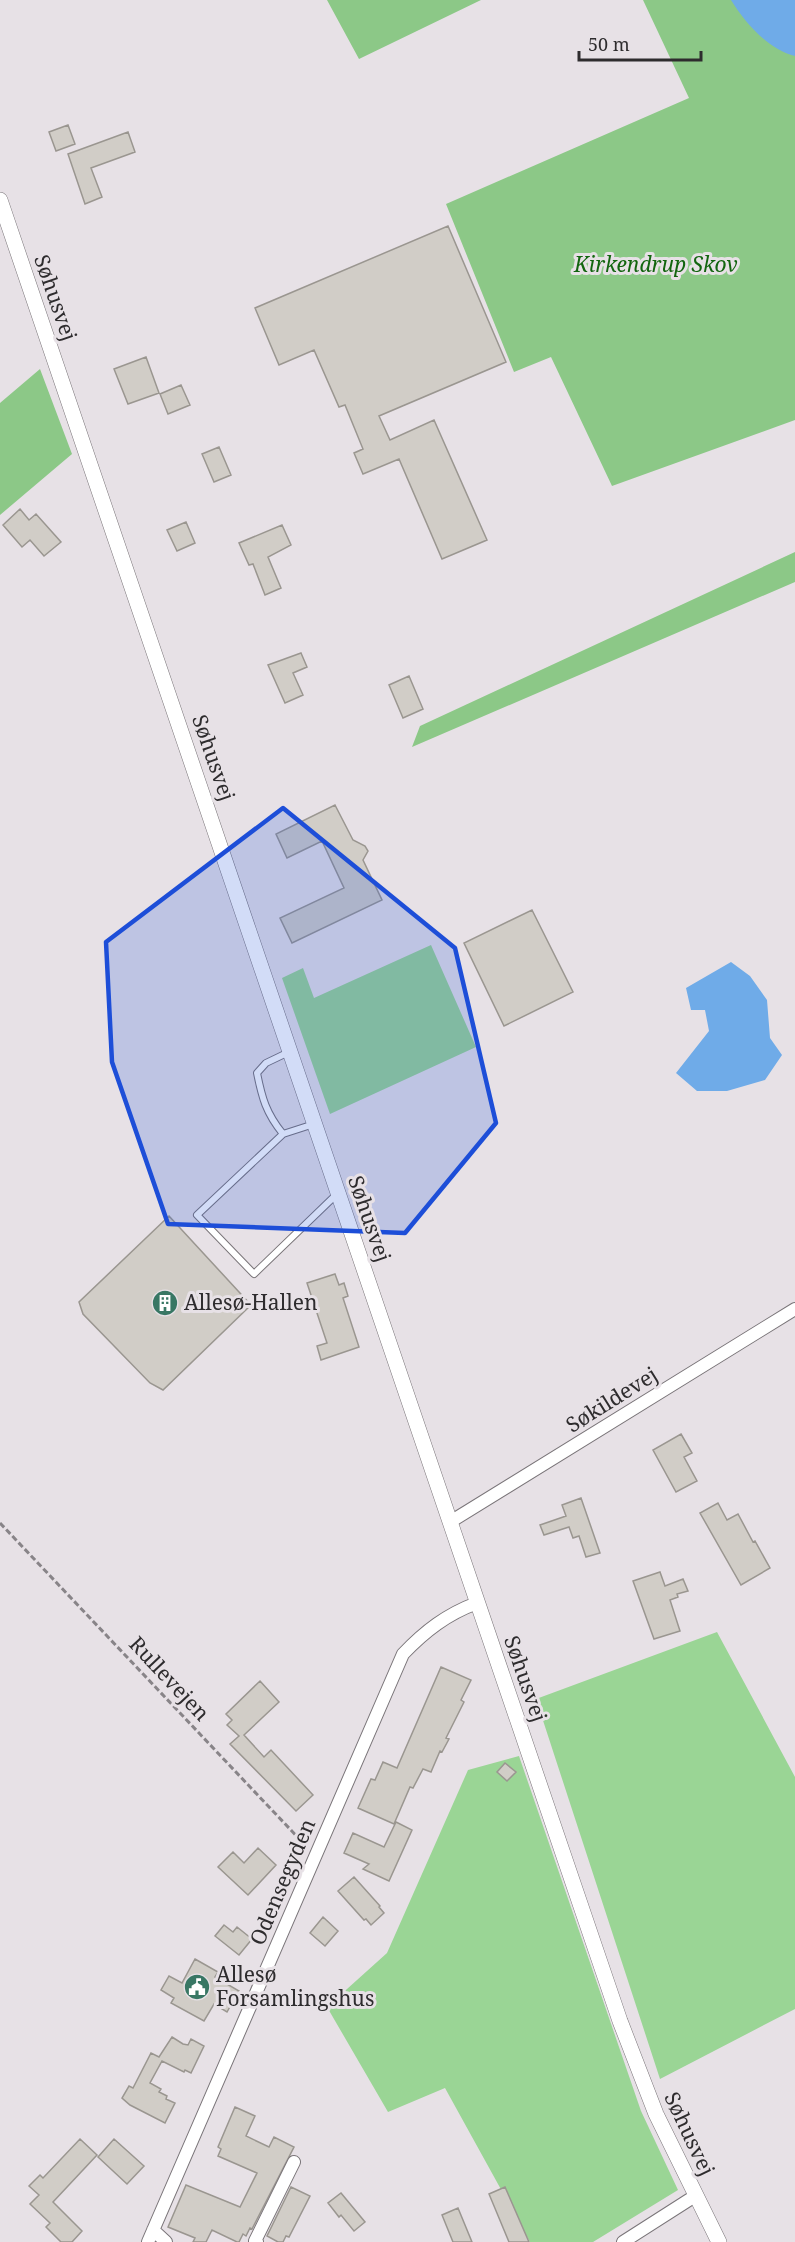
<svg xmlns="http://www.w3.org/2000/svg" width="795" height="2242" viewBox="0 0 795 2242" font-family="'Noto Serif',serif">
	<rect width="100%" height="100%" fill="#e7e1e6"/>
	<path fill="#9ad595" d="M431,945L476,1047L330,1114L282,978L303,968L314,998Z
		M717,1632L795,1777V2009L660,2079L536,1699Z
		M519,1756L641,2111L678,2190L593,2242H530L445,2088L388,2112L327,2007L387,1953L468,1770Z"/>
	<path fill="#8cc887" d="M327,0H481L359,59Z
		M643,0H795V420L612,486L551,357L514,372L446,204L689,98Z
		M40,369L72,454L0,515V403Z
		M795,552V582L412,747L420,726Z"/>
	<path fill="#6fabe8" d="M731,0H795V56C769,50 745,23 731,0Z
		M731,962L750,976L767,1000L770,1038L782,1055L765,1080L727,1091H697L676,1073L709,1031L705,1010H691L686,988Z"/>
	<path fill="#d1cdc7" stroke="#9a9690" stroke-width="1.5" d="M68,125L75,144L56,151L49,132Z
		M128,132L135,152L91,168L102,197L85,204L68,154Z
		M448,226L506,362L379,416L390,440L434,420L487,540L442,559L399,459L363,474L354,453L363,449L345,405L339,407L314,350L279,365L255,308Z
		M146,357L159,393L128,404L114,369Z
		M181,385L190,405L168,414L160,394Z
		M219,447L231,475L214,482L202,454Z
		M20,509L29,520L36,514L61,542L44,556L30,540L22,547L3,525Z
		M186,522L195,543L177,551L167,530Z
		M282,525L291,545L268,557L281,588L265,595L253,564L249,565L239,543Z
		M301,653L307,667L293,673L303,695L285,703L268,665Z
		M409,676L423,709L403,718L389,685Z
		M335,805L353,840L365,846L368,851L363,860L382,900L292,943L280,918L344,888L322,841L287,858L276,834Z
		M532,910L573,992L504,1026L464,943Z
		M169,1216L251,1305L163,1390L150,1383L83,1314L79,1302Z
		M335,1274L339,1285L344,1283L348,1296L343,1298L359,1347L321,1360L317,1346L327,1343L307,1283Z
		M681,1434L692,1453L684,1457L697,1481L676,1492L653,1450Z
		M581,1498L600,1553L586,1557L579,1536L573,1538L569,1527L544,1535L540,1525L566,1516L562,1505Z
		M718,1503L727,1520L738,1514L753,1542L755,1541L770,1568L741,1585L700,1513Z
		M660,1572L665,1586L683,1579L688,1591L677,1594L678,1597L670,1600L680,1631L654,1639L633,1581Z
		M441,1667L471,1680L461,1700L464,1702L446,1738L449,1739L442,1752L440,1751L431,1772L423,1769L413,1788L410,1787L394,1824L358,1808L371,1779L375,1780L383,1762L397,1768Z
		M260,1681L279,1702L244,1735L264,1757L271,1750L313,1795L296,1811L230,1744L239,1736L227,1725L232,1720L226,1714Z
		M505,1763L516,1772L507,1781L497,1772Z
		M396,1822L412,1830L389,1881L363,1869L369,1864L344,1853L353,1833L384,1847Z
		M258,1848L276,1865L248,1895L218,1867L233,1852L244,1863Z
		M354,1877L380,1906L379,1907L384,1913L371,1925L366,1919L364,1920L338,1891Z
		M323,1917L338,1931L325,1946L310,1933Z
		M224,1925L233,1932L237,1927L252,1939L239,1955L215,1936Z
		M195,1959L218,1972L215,1977L239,1991L227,2012L214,2004L204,2021L171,2003L174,1998L161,1990L169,1976L182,1983Z
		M172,2037L183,2044L188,2045L191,2039L204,2046L191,2073L185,2070L184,2072L162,2061L150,2083L161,2089L159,2092L167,2096L166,2099L175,2103L165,2123L130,2105L122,2098L129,2086L133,2088L151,2053L159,2057Z
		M235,2107L255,2116L246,2136L269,2147L274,2137L294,2147L252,2229L250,2228L246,2236L243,2234L239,2242H237L212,2230L206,2242H193L195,2238L168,2227L186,2185L240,2207L257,2173L218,2156L221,2149L218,2147Z
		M80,2139L97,2155L53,2202L82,2231L72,2242H61L46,2227L50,2223L30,2204L39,2195L29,2186L40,2175L43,2178Z
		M114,2139L144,2166L127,2184L98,2157Z
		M291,2187L310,2196L289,2237L286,2236L283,2242H278L267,2236Z
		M505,2187L529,2242H509L489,2194Z
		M341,2193L365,2222L354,2231L341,2215L339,2217L328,2203Z
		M458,2208L472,2242H453L442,2215Z"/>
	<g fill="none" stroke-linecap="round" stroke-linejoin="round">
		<g stroke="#7a7579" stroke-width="8">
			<path id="service" d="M314,1124L283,1134L197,1215L254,1274L338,1193
				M283,1134C266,1113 262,1098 257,1073L266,1063L289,1052"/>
		</g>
		<g stroke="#7a7579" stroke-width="14">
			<path id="minor" d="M450,1522L795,1309
				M153,2230L166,2242
				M148,2242L403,1654C425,1631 447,1614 477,1603
				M257,2242L255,2241L294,2162
				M623,2242L695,2196"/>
		</g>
		<g stroke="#7a7579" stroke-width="16">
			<path id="tertiary" d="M0,200L620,2021L656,2114L719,2242"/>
		</g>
		<path stroke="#888488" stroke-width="3" stroke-dasharray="6 3" stroke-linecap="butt" d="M0,1523L306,1846"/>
		<use href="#service" stroke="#fff" stroke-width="6"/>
		<use href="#minor" stroke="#fff" stroke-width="12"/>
		<use href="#tertiary" stroke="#fff" stroke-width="15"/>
	</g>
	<path fill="#1d4ed8" fill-opacity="0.2" stroke="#1d4ed8" stroke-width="4.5" stroke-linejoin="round" d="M283,808L455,948L496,1123L405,1233L168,1224L112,1062L106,942Z"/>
	<defs>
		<g id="building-disc" transform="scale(1.35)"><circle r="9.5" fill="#387764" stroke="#e7e1e6"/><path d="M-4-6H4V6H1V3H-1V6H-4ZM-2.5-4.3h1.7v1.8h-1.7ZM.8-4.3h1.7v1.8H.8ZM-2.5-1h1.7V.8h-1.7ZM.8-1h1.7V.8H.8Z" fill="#fff"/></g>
		<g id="civic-disc" transform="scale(1.35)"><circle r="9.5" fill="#387764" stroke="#e7e1e6"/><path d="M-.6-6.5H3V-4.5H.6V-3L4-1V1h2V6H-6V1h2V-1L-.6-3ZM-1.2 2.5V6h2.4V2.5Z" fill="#fff"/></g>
	</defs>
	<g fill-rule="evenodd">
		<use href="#building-disc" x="165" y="1303"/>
		<use href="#civic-disc" x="197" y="1987"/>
	</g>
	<g text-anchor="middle" stroke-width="6" stroke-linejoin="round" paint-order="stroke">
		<g font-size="21" font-style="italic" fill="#12650f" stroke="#e7e1e6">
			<text x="656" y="272">Kirkendrup Skov</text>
		</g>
		<g font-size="21" fill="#2e2c2e" stroke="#e7e1e6">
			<text transform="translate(55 298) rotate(71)" y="7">Søhusvej</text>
			<text transform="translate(213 758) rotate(71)" y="7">Søhusvej</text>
			<text transform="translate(369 1219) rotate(71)" y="7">Søhusvej</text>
			<text transform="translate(612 1400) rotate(-32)" y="7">Søkildevej</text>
			<text transform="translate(169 1679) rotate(47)" y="7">Rullevejen</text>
			<text transform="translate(525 1679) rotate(71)" y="7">Søhusvej</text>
			<text transform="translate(283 1882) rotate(-67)" y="7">Odensegyden</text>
			<text transform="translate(689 2134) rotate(65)" y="7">Søhusvej</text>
		</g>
		<g font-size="21" fill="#2e2c2e" stroke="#e7e1e6" text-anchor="start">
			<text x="184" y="1310">Allesø-Hallen</text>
			<text x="216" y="1982">Allesø<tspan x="216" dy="24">Forsamlingshus</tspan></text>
		</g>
	</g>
	<path d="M579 51v9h122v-9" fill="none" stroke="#2e2c2e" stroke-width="3"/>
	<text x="588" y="51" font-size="18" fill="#2e2c2e" stroke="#e7e1e6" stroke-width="4.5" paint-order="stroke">50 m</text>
</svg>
